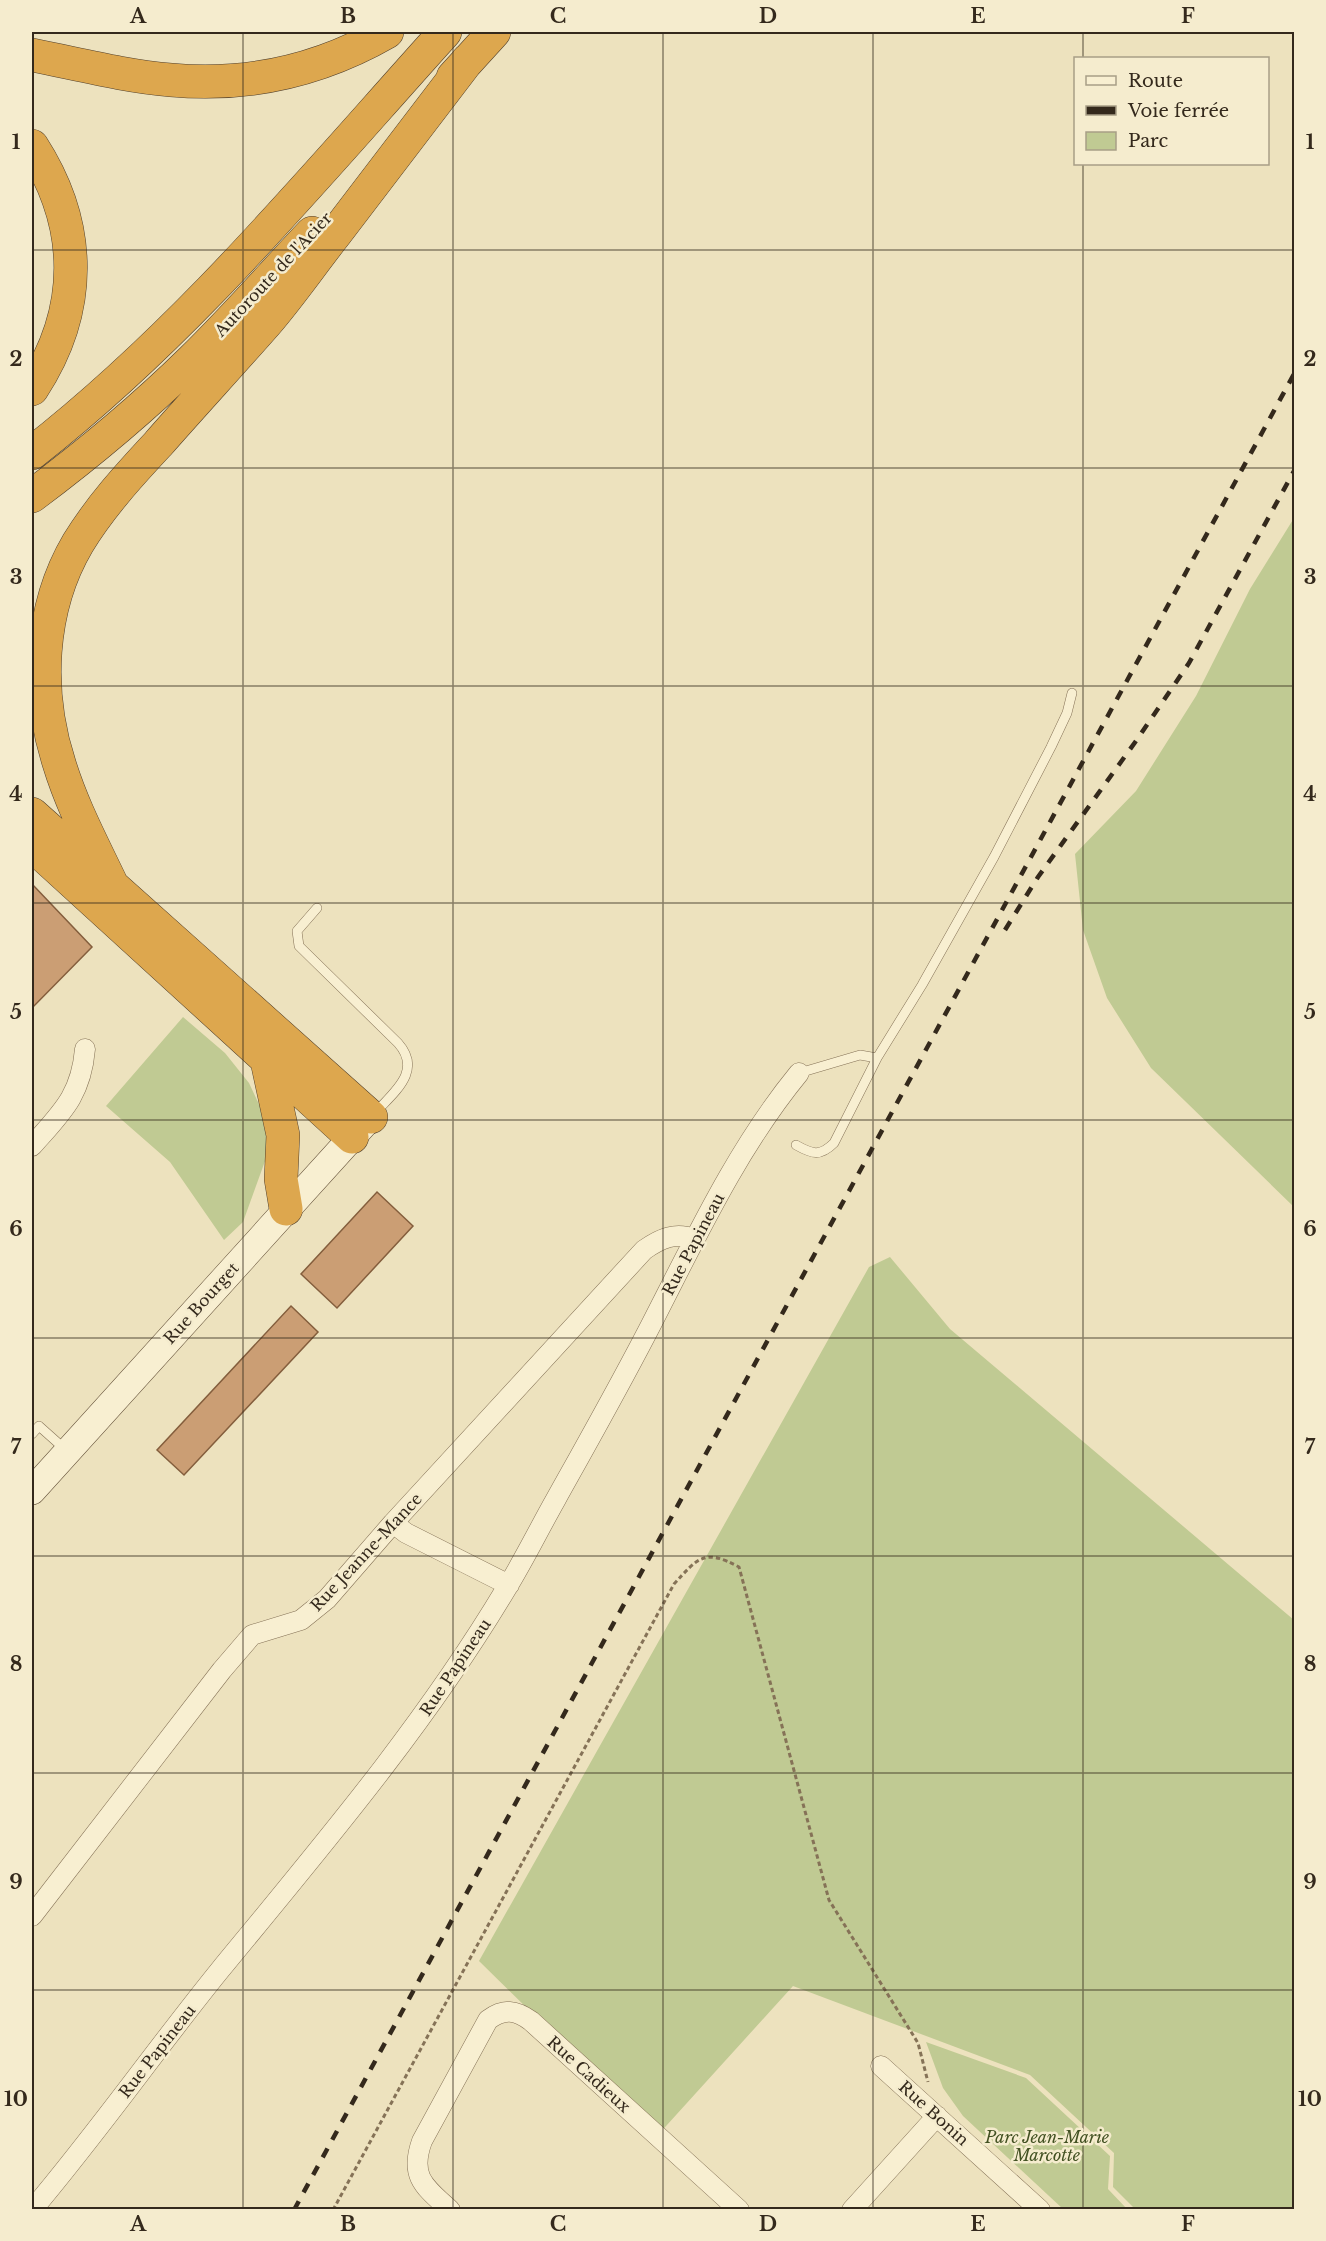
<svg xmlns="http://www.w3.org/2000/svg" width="1326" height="2241" viewBox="0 0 1326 2241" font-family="'Libre Baskerville',serif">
	<rect width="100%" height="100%" fill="#ede2be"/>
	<path fill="#c0ca93" d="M1294,518V1207L1151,1068L1107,998L1083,930L1075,854L1136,791L1196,696L1250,589Z
		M183,1017L225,1053L249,1083L265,1117L269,1150L243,1222L224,1240L170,1162L106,1106Z
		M890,1257L950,1329L1294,1620V2209H1135L1113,2187L1114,2153L1030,2075L793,1986L657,2136L479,1961L869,1267Z
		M926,2042L1026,2078L1110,2156L1108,2189L1127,2209H1063L963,2116L943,2088Z"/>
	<path fill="#cb9e74" stroke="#845e3d" stroke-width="1.5" d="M32,884L92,947L32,1008Z
		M377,1192L413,1226L337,1308L301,1274Z
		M291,1306L318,1332L184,1475L157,1450Z"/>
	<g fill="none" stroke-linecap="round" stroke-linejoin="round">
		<g stroke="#857257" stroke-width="10">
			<path id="lane" d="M317,908L297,931L299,946L398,1043C423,1071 394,1092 375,1113
				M799,1073L860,1055L877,1058
				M796,1145C812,1154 820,1157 834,1143L877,1058L922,985L994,857L1051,747L1067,713L1072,693
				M32,1434L39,1426L67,1451"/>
		</g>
		<g stroke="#857257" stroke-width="21">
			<path id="street" d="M32,1146C61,1113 81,1096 85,1049
				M393,1523L406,1533L509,1585
				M32,1916L222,1670L252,1635L301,1620L327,1599L393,1523L644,1250C661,1238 675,1232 695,1239
				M881,2066L1040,2210
				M32,2210C98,2132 156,2049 220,1970C321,1847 424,1726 506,1589C524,1560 539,1529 556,1499C590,1438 624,1378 655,1317C698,1233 739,1146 799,1073
				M450,2210C425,2187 409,2177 422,2141L488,2020C504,2008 516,2010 531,2021L739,2210
				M852,2210L937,2116"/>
		</g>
		<g stroke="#66533b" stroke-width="28">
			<path id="secondary" d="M32,1491L366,1122"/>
		</g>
		<g stroke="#52402c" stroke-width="34">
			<path id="highway" d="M32,55C78,64 124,76 171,80C248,87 321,70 387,32
				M453,77L494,32
				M32,146C83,225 84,310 32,389
				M32,453C187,332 314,177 445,32
				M32,496C88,454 142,409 192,360C234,319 272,275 312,233
				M32,814L371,1117
				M32,845L352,1137
				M112,885C93,845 72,806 59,763C36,692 39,609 78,543C100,507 129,475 158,444C194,403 231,363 267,322C291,294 313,262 336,233C380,175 424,118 468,60
				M267,1061L283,1135L281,1179L286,1209"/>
		</g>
		<path stroke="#857257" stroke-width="3" stroke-dasharray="4.5 3" stroke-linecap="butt" d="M333,2210L674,1584C698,1558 704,1548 739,1567L829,1900L918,2043L928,2082"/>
		<use href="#lane" stroke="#f8efd1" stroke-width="9"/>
		<use href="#street" stroke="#f8efd1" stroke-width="20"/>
		<use href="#secondary" stroke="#f8efd1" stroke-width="27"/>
		<use href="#highway" stroke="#dda74e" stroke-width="33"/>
		<path stroke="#34291c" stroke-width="4.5" stroke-dasharray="10 10" stroke-linecap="butt" d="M1005,930L1038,877L1136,741L1189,663L1294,471
			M294,2210L1294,374"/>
	</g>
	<path fill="none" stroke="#34291c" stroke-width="1.5" stroke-opacity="0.55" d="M243,32V2210M453,32V2210M663,32V2210M873,32V2210M1083,32V58M1083,164V2210M32,250H1294M32,468H1294M32,686H1294M32,903H1294M32,1120H1294M32,1338H1294M32,1556H1294M32,1773H1294M32,1990H1294"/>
	<g text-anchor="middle" stroke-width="5" stroke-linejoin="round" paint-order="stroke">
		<g font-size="16" fill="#34291c" stroke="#f5ecce">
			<text transform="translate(273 274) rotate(-47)" y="6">Autoroute de l'Acier</text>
			<text transform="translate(693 1244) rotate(-62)" y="6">Rue Papineau</text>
			<text transform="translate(201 1303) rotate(-48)" y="6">Rue Bourget</text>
			<text transform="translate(366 1552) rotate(-47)" y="6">Rue Jeanne-Mance</text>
			<text transform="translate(455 1667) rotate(-56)" y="6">Rue Papineau</text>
			<text transform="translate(157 2051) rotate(-52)" y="6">Rue Papineau</text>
			<text transform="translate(589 2074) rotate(42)" y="6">Rue Cadieux</text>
			<text transform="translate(934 2113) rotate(42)" y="6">Rue Bonin</text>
		</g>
		<g font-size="16" font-style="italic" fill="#425122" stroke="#f5ecce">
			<text x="1047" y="2143">Parc Jean-Marie<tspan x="1047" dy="18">Marcotte</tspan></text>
		</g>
	</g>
	<rect width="1326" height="2241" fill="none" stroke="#f5ecce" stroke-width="66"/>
	<rect x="1074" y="57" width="195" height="108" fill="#f5ecce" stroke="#a89e87" stroke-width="1.5"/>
	<rect x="1086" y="76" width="30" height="9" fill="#f8efd1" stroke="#a89e87" stroke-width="1.5"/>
	<text x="1128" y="87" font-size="18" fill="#34291c">Route</text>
	<rect x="1086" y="106" width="30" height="9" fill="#34291c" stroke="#a89e87" stroke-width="1.5"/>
	<text x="1128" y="117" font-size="18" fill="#34291c">Voie ferrée</text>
	<rect x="1086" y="132" width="30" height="18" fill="#c0ca93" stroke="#a89e87" stroke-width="1.5"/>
	<text x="1128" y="147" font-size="18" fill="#34291c">Parc</text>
	<rect x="33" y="33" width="1260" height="2175" fill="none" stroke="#34291c" stroke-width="2"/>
	<g font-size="20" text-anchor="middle" font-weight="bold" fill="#34291c">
		<text x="138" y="23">A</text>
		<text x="348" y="23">B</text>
		<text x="558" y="23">C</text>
		<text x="768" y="23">D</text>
		<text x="978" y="23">E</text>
		<text x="1188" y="23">F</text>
		<text x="16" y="149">1</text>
		<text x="1310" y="149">1</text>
		<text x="16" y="366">2</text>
		<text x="1310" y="366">2</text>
		<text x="16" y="584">3</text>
		<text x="1310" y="584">3</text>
		<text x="16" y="801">4</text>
		<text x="1310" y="801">4</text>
		<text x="16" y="1019">5</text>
		<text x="1310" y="1019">5</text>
		<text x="16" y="1236">6</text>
		<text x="1310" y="1236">6</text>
		<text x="16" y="1454">7</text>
		<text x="1310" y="1454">7</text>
		<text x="16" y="1671">8</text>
		<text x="1310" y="1671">8</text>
		<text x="16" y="1889">9</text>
		<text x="1310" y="1889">9</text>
		<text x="16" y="2106">10</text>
		<text x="1310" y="2106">10</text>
		<text x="138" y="2231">A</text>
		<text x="348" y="2231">B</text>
		<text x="558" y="2231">C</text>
		<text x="768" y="2231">D</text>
		<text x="978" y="2231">E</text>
		<text x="1188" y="2231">F</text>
	</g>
</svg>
